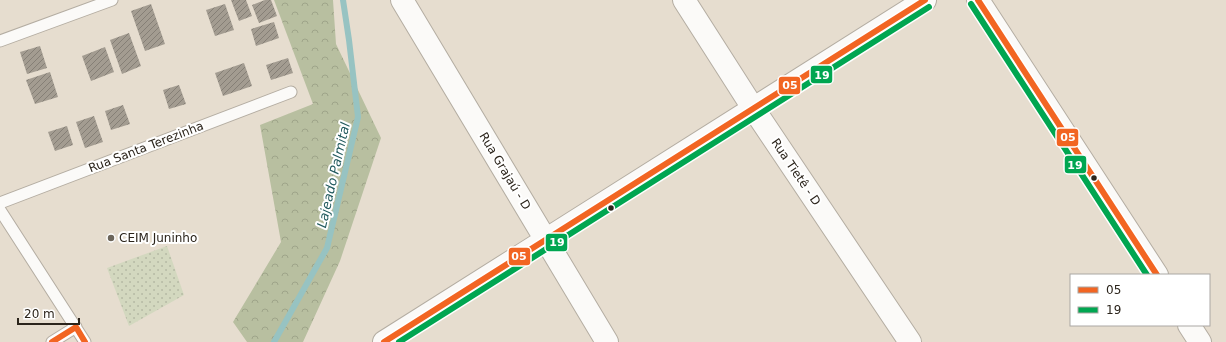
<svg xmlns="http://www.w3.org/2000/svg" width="1226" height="342" viewBox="0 0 1226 342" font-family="'DejaVu Sans',sans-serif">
	<defs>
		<pattern id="grass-dots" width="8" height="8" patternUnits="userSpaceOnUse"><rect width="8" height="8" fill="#d3d8bf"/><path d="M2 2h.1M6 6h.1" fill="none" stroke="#b5b9a4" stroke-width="1.8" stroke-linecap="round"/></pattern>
		<pattern id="forest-crowns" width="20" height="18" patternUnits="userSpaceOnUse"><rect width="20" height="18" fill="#b8bfa0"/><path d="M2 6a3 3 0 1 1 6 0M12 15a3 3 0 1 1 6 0" fill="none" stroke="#9ea489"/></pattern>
		<pattern id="building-hatch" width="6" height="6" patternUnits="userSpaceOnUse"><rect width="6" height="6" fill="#a39c91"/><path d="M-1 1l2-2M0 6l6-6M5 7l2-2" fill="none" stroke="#857f76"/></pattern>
	</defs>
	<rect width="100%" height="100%" fill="#e6ddcf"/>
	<path fill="url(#grass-dots)" d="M167,246L184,295L129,326L107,268Z"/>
	<path fill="url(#forest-crowns)" d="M274,0H333L336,44L381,138L340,261L303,342H247L233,322L281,242L260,125L313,104Z"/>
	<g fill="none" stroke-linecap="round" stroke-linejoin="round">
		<path stroke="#97c3c2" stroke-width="6" d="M274,342L327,248L358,117L349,40L343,0"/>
	</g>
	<path fill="url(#building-hatch)" d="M231,0H246L252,16L239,21Z
		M265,0H271L277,16L259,23L252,5Z
		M151,4L165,44L145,51L131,11Z
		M225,4L234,30L215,36L206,10Z
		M274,22L279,38L256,46L251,29Z
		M129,33L141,66L122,74L110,40Z
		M40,46L47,68L27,74L20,52Z
		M105,47L114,72L91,81L82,56Z
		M288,58L293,73L271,80L266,65Z
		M244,63L252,86L223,96L215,73Z
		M50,72L58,97L35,104L26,80Z
		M179,85L186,104L169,109L163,90Z
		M123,105L130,124L111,130L105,111Z
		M94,116L103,142L85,148L76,122Z
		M67,126L73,145L55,151L48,132Z"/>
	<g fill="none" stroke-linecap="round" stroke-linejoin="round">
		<g stroke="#b4ada2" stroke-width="13">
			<path id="lane" d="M0,41L112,0
				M0,203L291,92
				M0,210L85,342
				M52,342L76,327"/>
		</g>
		<g stroke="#b4ada2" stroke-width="24">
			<path id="street" d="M402,0L607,342
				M684,0L753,108L910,342
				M978,0L1157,275
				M1189,325L1200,342
				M384,342L925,0"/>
		</g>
		<use href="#lane" stroke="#fbfaf8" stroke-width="11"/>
		<use href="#street" stroke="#fbfaf8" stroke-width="22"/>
		<g stroke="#fff" stroke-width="9">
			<path id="bus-1" d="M978,0L1157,275
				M52,342L76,327L85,342
				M384,342L925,0"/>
		</g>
		<g stroke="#fff" stroke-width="9">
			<path id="bus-2" d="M971,4L1147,275
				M399,342L929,7"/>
		</g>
		<use href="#bus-1" stroke="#f26522" stroke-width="6"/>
		<use href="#bus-2" stroke="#00a651" stroke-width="6"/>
	</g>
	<g fill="#2b241b" stroke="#fff" stroke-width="1.5">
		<circle cx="1094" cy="178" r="3.5"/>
		<circle cx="611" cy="208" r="3.5"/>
	</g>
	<circle fill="#6c655a" stroke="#fff" stroke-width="1.5" cx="111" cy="238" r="4"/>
	<g text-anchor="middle" stroke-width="4" stroke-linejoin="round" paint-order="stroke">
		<g font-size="12" fill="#2b241b" stroke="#fff">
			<text transform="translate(146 147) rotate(-21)" y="4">Rua Santa Terezinha</text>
			<text transform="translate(505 171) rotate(59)" y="4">Rua Grajaú - D</text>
			<text transform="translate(796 172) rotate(56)" y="4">Rua Tietê - D</text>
		</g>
		<g font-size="12" fill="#2b241b" stroke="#fff" text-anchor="start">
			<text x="119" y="242">CEIM Juninho</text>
		</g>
		<g font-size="13" font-style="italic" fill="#225a5e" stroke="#fff">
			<text transform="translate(333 175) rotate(-77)" y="5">Lajeado Palmital</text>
		</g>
	</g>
	<g stroke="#fff" stroke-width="1.5">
		<rect x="810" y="65" width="23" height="19" rx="4" fill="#00a651"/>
		<rect x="778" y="76" width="23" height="19" rx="4" fill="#f26522"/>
		<rect x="1056" y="128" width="23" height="19" rx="4" fill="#f26522"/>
		<rect x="1064" y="155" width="23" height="19" rx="4" fill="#00a651"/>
		<rect x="545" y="233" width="23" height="19" rx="4" fill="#00a651"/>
		<rect x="508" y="247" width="23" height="19" rx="4" fill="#f26522"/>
	</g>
	<g font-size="11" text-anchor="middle" font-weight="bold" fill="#fff">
		<text x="822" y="79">19</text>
		<text x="790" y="89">05</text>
		<text x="1068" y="141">05</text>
		<text x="1075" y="169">19</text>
		<text x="557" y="246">19</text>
		<text x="519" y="260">05</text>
	</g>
	<rect x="1070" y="274" width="140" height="52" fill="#ffffff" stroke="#aaa7a4"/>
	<rect x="1078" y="287" width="20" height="6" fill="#f26522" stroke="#aaa7a4"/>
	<text x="1106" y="294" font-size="12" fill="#2b241b">05</text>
	<rect x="1078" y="307" width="20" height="6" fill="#00a651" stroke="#aaa7a4"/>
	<text x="1106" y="314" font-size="12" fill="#2b241b">19</text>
	<path d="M18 318v6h61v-6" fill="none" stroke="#2b241b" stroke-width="2"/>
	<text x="24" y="318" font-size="12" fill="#2b241b" stroke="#ffffff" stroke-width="3" paint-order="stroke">20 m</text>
</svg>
